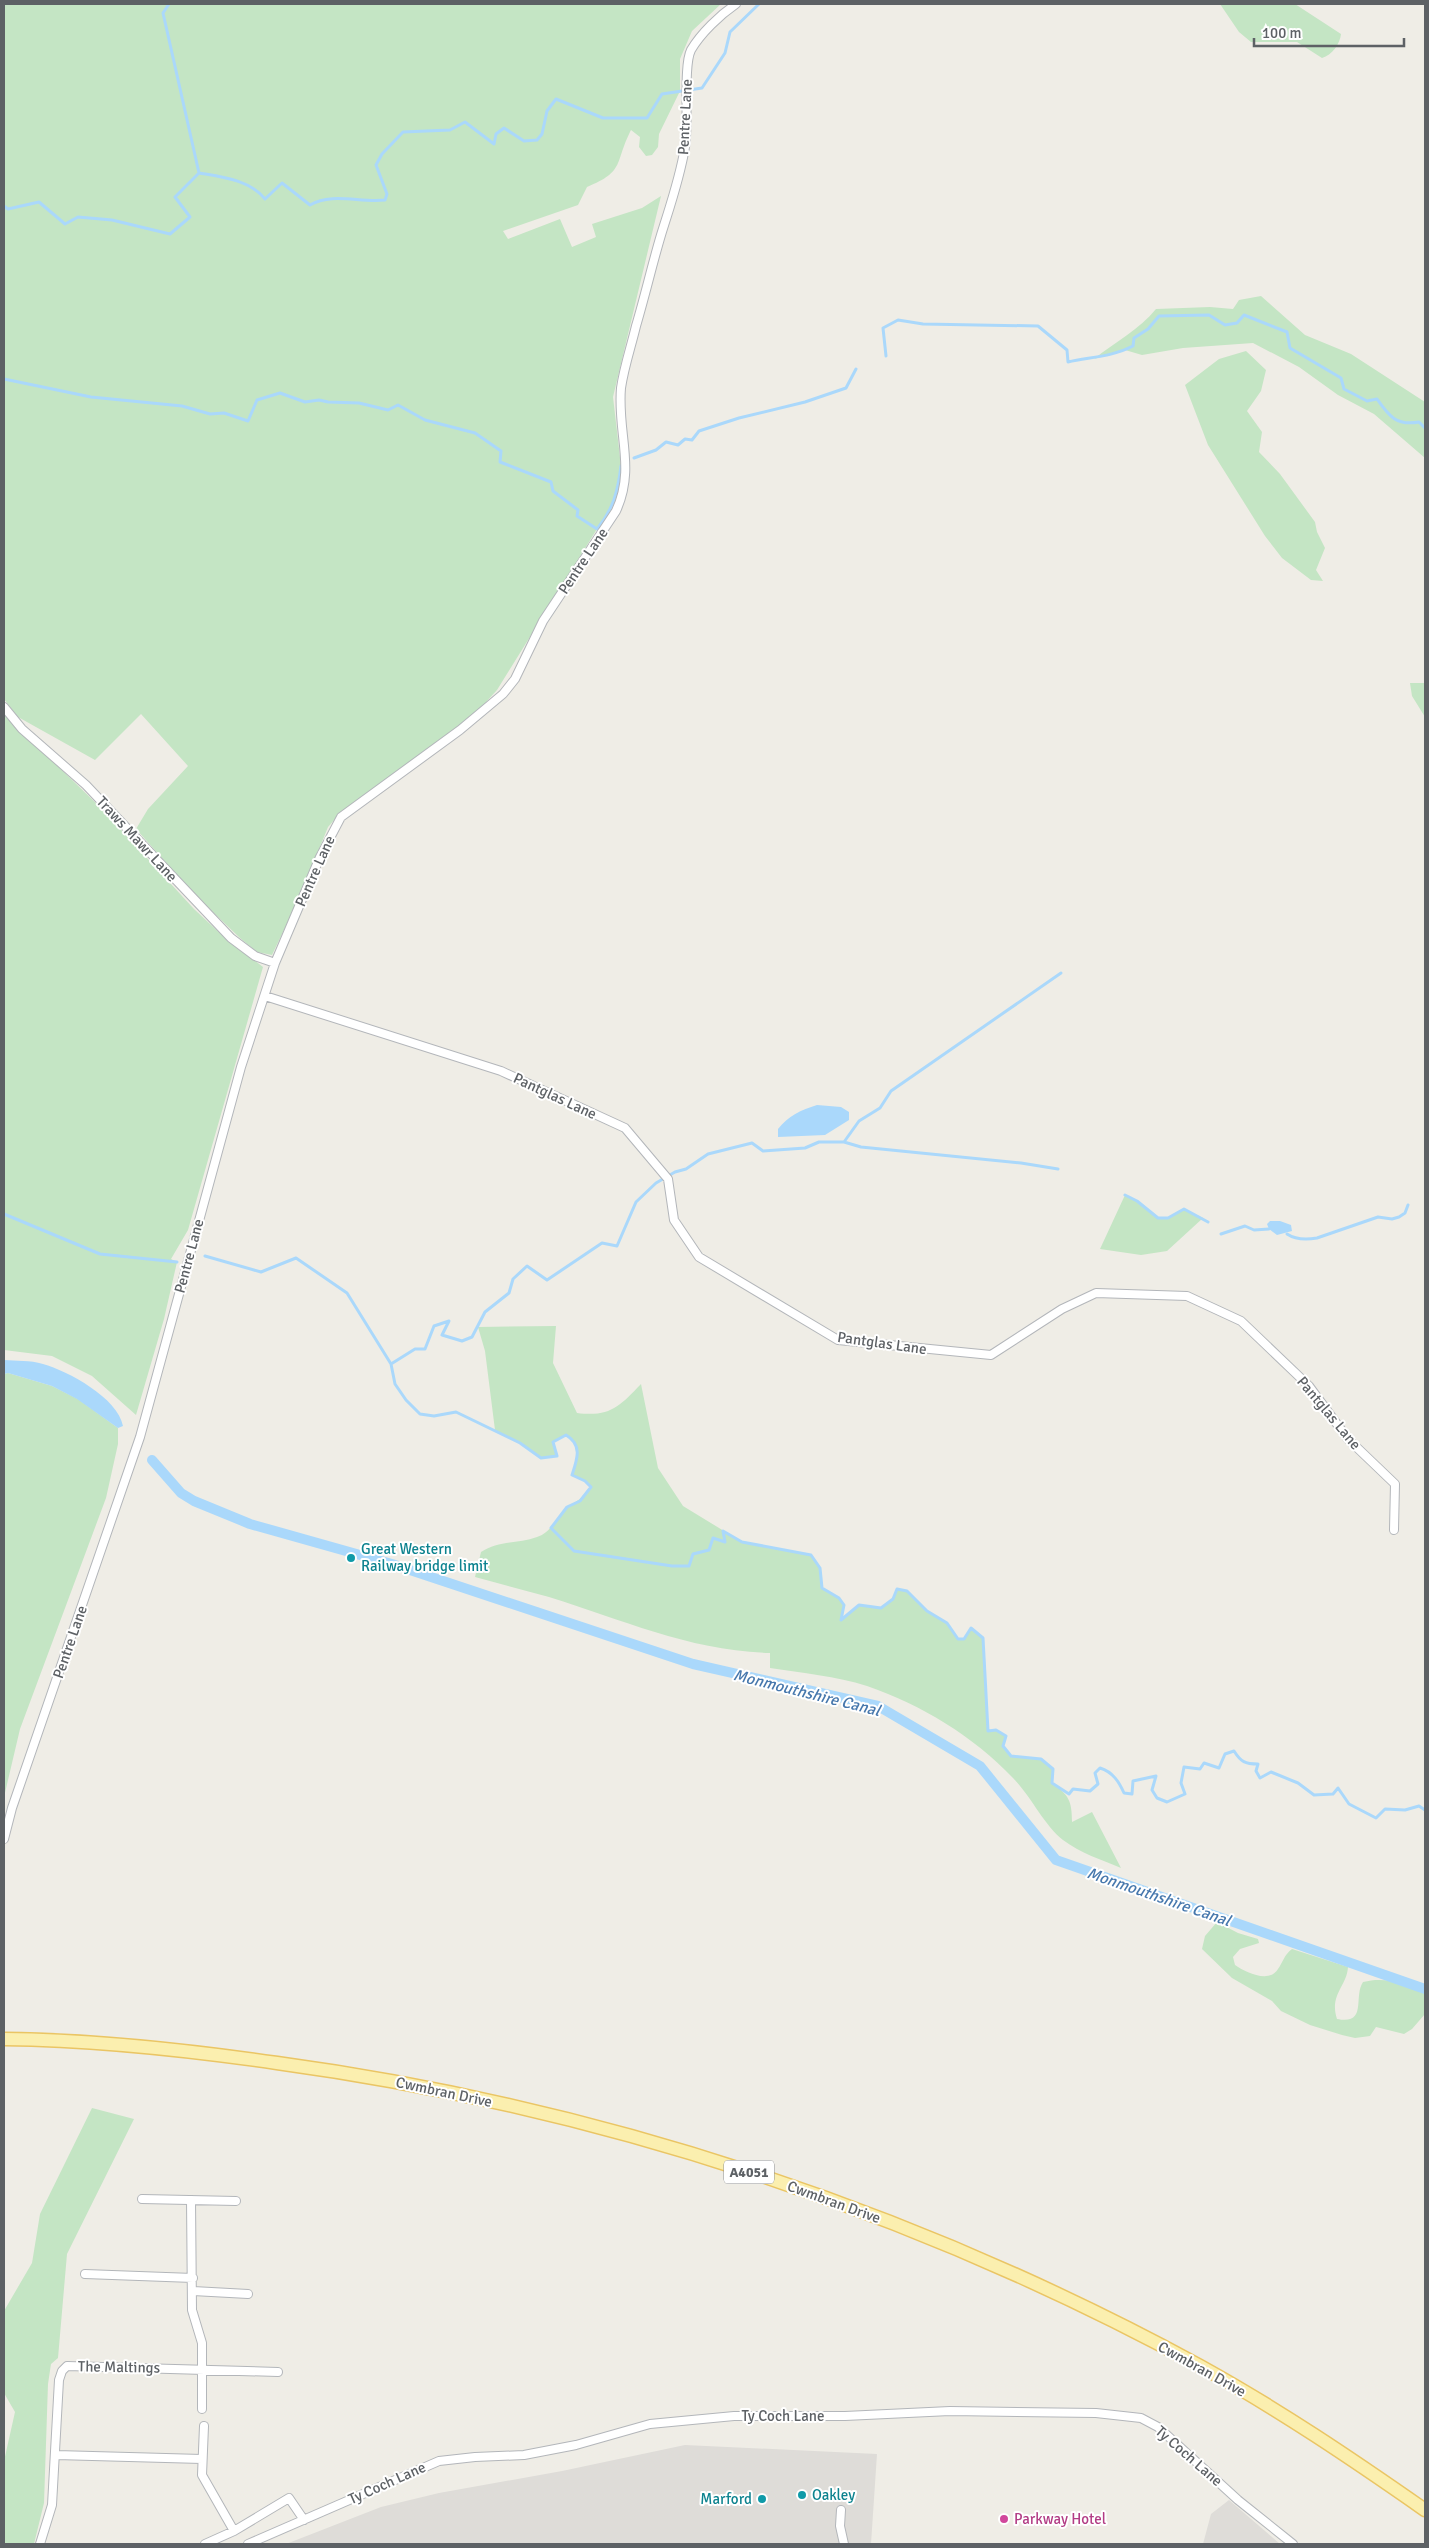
<svg xmlns="http://www.w3.org/2000/svg" width="1429" height="2548" viewBox="0 0 1429 2548" font-family="Signika,sans-serif">
	<rect width="100%" height="100%" fill="#efede6"/>
	<path fill="#dedcd8" d="M685,2445L877,2454L871,2544H286L381,2507L439,2493L562,2471Z
		M1229,2500L1280,2544H1203L1211,2514Z"/>
	<path fill="#c4e5c4" d="M4,4H721L692,31L680,59V91L659,134L658,147L652,155L646,156L639,147L640,137L631,130C614,163 626,171 587,187L578,205L503,231L508,239L560,219L572,247L596,237L592,224L642,208L661,196L613,397L621,466L618,489L609,514L597,529L497,690L475,714L342,811L328,827L301,894L272,955L257,952L240,938L194,894L136,829L148,809L188,766L141,714L95,760L18,717L4,699Z
		M1220,4H1295L1341,34C1340,44 1332,55 1322,58L1297,42H1251L1239,32Z
		M1261,296L1305,335L1351,354L1425,402V458L1374,414L1338,395L1299,367L1253,343L1183,348L1142,355L1125,350L1094,359C1115,342 1139,330 1156,309L1210,307L1233,309L1239,300Z
		M1246,351L1266,370L1261,391L1247,411L1262,432L1259,452L1280,474L1315,522L1317,532L1325,548L1316,570L1323,581L1311,580L1282,558L1265,536L1208,445L1185,385L1219,359Z
		M1410,683H1425V717L1412,696Z
		M4,714L100,807L194,909L224,937L263,967L188,1230L171,1259L177,1262L164,1319L136,1415L92,1376L52,1356L4,1350Z
		M1125,1195L1137,1201L1158,1218H1168L1184,1209L1203,1218L1167,1251L1141,1255L1100,1249Z
		M556,1326L553,1363L577,1413C610,1417 619,1407 641,1384L658,1468L683,1506L742,1542L811,1555L820,1568L822,1588L839,1598L844,1605L841,1619L859,1605L881,1608L893,1599L897,1589L907,1591L927,1611L947,1623L958,1639H964L971,1628L983,1638L988,1731L996,1730L1006,1736L1003,1746L1011,1756L1041,1759L1053,1769L1052,1783C1069,1795 1072,1801 1072,1822L1092,1812L1121,1868C1102,1860 1080,1853 1063,1840C1044,1825 1031,1796 1013,1778C973,1736 922,1705 867,1686C836,1676 802,1673 770,1668V1653C691,1651 623,1620 549,1597C524,1590 500,1584 475,1577L481,1552C498,1540 518,1544 537,1537C551,1533 557,1516 568,1507C577,1500 585,1498 591,1487L585,1481L572,1475C577,1460 583,1444 566,1435L553,1442L557,1456L541,1458L520,1443L495,1430L485,1351L478,1327Z
		M8,1373L52,1386L78,1399L118,1428V1444L106,1498L20,1729L4,1797V1374Z
		M1217,1922L1238,1933L1258,1939L1259,1943L1240,1949L1233,1957L1235,1965C1245,1972 1269,1984 1278,1969C1283,1962 1284,1955 1292,1949L1348,1967C1347,1986 1329,1995 1337,2019C1368,2025 1353,1997 1363,1982C1386,1976 1404,1984 1425,1992V2014L1412,2029L1404,2034L1376,2027L1370,2036L1355,2038L1342,2035L1310,2025L1281,2011L1272,2001L1232,1978L1202,1949L1205,1936Z
		M92,2108L134,2119L67,2254L58,2358L51,2364L48,2384L44,2503L34,2544H4V2461L15,2412L4,2393V2311L32,2263L40,2214Z"/>
	<path fill="#aad8fb" d="M817,1105L841,1107L849,1112V1120L825,1135L778,1137V1129C788,1116 801,1110 817,1105Z
		M1270,1221H1280L1291,1225L1292,1231L1277,1235L1269,1229L1267,1224Z
		M4,1360C16,1361 30,1360 43,1364C68,1371 118,1398 123,1426L118,1428L77,1399L52,1386L8,1373L4,1374Z"/>
	<g fill="none" stroke-linecap="round" stroke-linejoin="round">
		<path stroke="#aad8fb" stroke-width="3" d="M169,4L163,13L199,173
			M4,206L8,209L39,202L65,224L78,217L112,220L170,234L190,217L175,197L199,173C222,177 250,180 265,199L282,183L310,205C332,192 360,203 385,200L387,194L376,165L382,154L403,132L450,130L465,122L494,144L496,134L504,128L524,141L537,140L542,134L547,111L556,99L603,118H647L662,94L702,88L725,53L730,32L759,4
			M886,356L883,328L898,320L923,324L1038,326L1067,350L1068,362C1090,357 1112,357 1133,346L1134,338L1148,329L1159,316L1209,315L1225,325L1237,323L1244,315L1287,332L1290,348L1341,378L1344,389L1367,401L1377,399C1389,416 1396,426 1419,422L1425,428
			M4,379L91,397L182,406L210,414L224,413L248,421L257,400L280,393L305,402L319,400L328,402L359,403L388,410L398,405L425,420L475,433L501,451L500,462L551,482L553,491L578,510L577,516L597,529C613,510 618,491 621,466
			M634,458L656,450L666,442L678,445L685,439L692,440L699,431L739,418L805,402L846,388L856,369
			M844,1142L859,1121L880,1108L891,1091L1061,973
			M1125,1195L1137,1201L1158,1218H1168L1184,1209L1208,1222
			M4,1214L100,1254L177,1262
			M1221,1234L1245,1226L1254,1230L1269,1229
			M1287,1234C1296,1240 1306,1240 1317,1238L1378,1217L1392,1219L1399,1217L1405,1213L1408,1205
			M205,1256L261,1272L296,1258L347,1293L391,1364L415,1349H425L434,1326L449,1321L442,1335L462,1341L472,1337L485,1312L509,1293L513,1279L527,1266L547,1280L602,1243L617,1246L636,1202L656,1183L675,1172L686,1169L708,1154L752,1143L763,1151L805,1148L819,1142H844L861,1147L1021,1163L1058,1169
			M391,1364L395,1384L406,1400L420,1414L434,1416L456,1412L520,1443L541,1458L557,1456L553,1442L566,1435C583,1445 577,1460 572,1475L585,1481L591,1487L580,1501L567,1507L551,1528L574,1551L672,1566H689L693,1554L709,1550L713,1538L725,1542L723,1531L742,1542L811,1555L820,1568L822,1588L839,1598L844,1605L841,1620L859,1605L881,1608L893,1599L897,1589L907,1591L927,1611L947,1623L958,1639H964L971,1628L983,1638L988,1731L996,1730L1006,1736L1003,1746L1011,1756L1041,1759L1053,1769L1052,1783L1069,1794L1073,1789L1090,1791L1098,1784L1095,1773L1100,1768C1113,1772 1119,1782 1124,1793L1132,1794L1133,1781L1156,1776L1152,1790L1157,1798L1167,1802L1185,1794L1181,1783L1184,1767L1200,1769L1204,1763L1219,1768L1225,1754L1234,1751C1241,1762 1245,1764 1258,1764L1256,1771L1260,1778L1271,1772L1298,1783L1314,1795L1333,1794L1338,1788L1349,1804L1376,1818L1385,1809L1405,1810L1419,1806L1425,1810"/>
		<path stroke="#aad8fb" stroke-width="10" d="M152,1460L181,1493L194,1501L250,1524L392,1564L693,1664L878,1706L980,1766L1056,1860L1425,1989"/>
		<g stroke="#b3b6ba" stroke-width="10">
			<path id="minor" d="M4,707L22,729L86,785L231,938L255,956L275,963
				M265,996L501,1071L625,1128L668,1179L674,1220L699,1257L838,1340L991,1355L1062,1309L1096,1293L1187,1296L1241,1321L1309,1386L1348,1439L1395,1484L1394,1530
				M4,1839L12,1808L140,1437L241,1067L275,963L320,857L341,817L460,730L503,694L515,679L543,621L616,511C636,468 617,433 621,388C624,367 631,347 636,326C645,296 652,265 661,235C670,206 680,178 685,147C689,124 683,66 691,50C701,33 720,15 736,4
				M142,2199L236,2201
				M191,2200L192,2310L202,2343V2409
				M85,2274L193,2278
				M193,2291L248,2294
				M204,2426L202,2475L234,2531
				M56,2455L202,2459
				M841,2510L840,2526L844,2544
				M40,2544L52,2505L59,2380L62,2371L67,2366L278,2372
				M205,2544L234,2531L289,2498L304,2520
				M248,2544L439,2461L475,2457L524,2455L576,2445L650,2424L734,2416H845L950,2411L1096,2413L1141,2418L1158,2427L1238,2500L1293,2544"/>
		</g>
		<g stroke="#eac564" stroke-width="15">
			<path id="primary" d="M4,2039C95,2040 187,2050 277,2063C600,2107 915,2211 1200,2366C1278,2409 1352,2459 1425,2510"/>
		</g>
		<use href="#minor" stroke="#fff" stroke-width="8"/>
		<use href="#primary" stroke="#fbefaf" stroke-width="12"/>
	</g>
	<g fill="#0f9aa8" stroke="#fff" stroke-width="2">
		<circle cx="351" cy="1558" r="5"/>
		<circle cx="802" cy="2495" r="5"/>
		<circle cx="762" cy="2499" r="5"/>
	</g>
	<circle fill="#d1479c" stroke="#fff" stroke-width="2" cx="1004" cy="2519" r="5"/>
	<g text-anchor="middle" stroke-width="4" stroke-linejoin="round" paint-order="stroke">
		<rect fill="#fff" stroke="#8e9093" stroke-width="1" x="724" y="2160.5" width="50" height="23" rx="4"/>
		<g font-size="14" font-weight="bold" fill="#5d6165">
			<text x="749" y="2177">A4051</text>
		</g>
		<g font-size="15" fill="#5d6165" stroke="#fff">
			<text transform="translate(685 117) rotate(-87)" y="5">Pentre Lane</text>
			<text transform="translate(583 561) rotate(-56)" y="5">Pentre Lane</text>
			<text transform="translate(137 839) rotate(47)" y="5">Traws Mawr Lane</text>
			<text transform="translate(315 871) rotate(-66)" y="5">Pentre Lane</text>
			<text transform="translate(555 1096) rotate(25)" y="5">Pantglas Lane</text>
			<text transform="translate(189 1256) rotate(-75)" y="5">Pentre Lane</text>
			<text transform="translate(882 1343) rotate(8)" y="5">Pantglas Lane</text>
			<text transform="translate(1329 1413) rotate(50)" y="5">Pantglas Lane</text>
			<text transform="translate(70 1642) rotate(-71)" y="5">Pentre Lane</text>
			<text transform="translate(444 2092) rotate(12)" y="5">Cwmbran Drive</text>
			<text transform="translate(834 2202) rotate(20)" y="5">Cwmbran Drive</text>
			<text transform="translate(119 2367) rotate(1)" y="5">The Maltings</text>
			<text transform="translate(1202 2369) rotate(29)" y="5">Cwmbran Drive</text>
			<text x="783" y="2421">Ty Coch Lane</text>
			<text transform="translate(1189 2456) rotate(41)" y="5">Ty Coch Lane</text>
			<text transform="translate(387 2483) rotate(-24)" y="5">Ty Coch Lane</text>
		</g>
		<g font-size="15" fill="#0d838f" stroke="#fff" text-anchor="start">
			<text x="361" y="1554">Great Western<tspan x="361" dy="17">Railway bridge limit</tspan></text>
			<text x="812" y="2500">Oakley</text>
			<text x="752" y="2504" text-anchor="end">Marford</text>
		</g>
		<g font-size="15" fill="#b23c85" stroke="#fff" text-anchor="start">
			<text x="1014" y="2524">Parkway Hotel</text>
		</g>
		<g font-size="16" font-style="italic" fill="#4778ad" stroke="#fff">
			<text transform="translate(807 1692) rotate(14)" y="6">Monmouthshire Canal</text>
			<text transform="translate(1159 1896) rotate(19)" y="6">Monmouthshire Canal</text>
		</g>
	</g>
	<rect width="1429" height="2548" fill="none" stroke="#5d6165" stroke-width="10"/>
	<path d="M1254 38v8h150v-8" fill="none" stroke="#5d6165" stroke-width="2.5"/>
	<text x="1262" y="38" font-size="15" fill="#5d6165" stroke="#ffffff" stroke-width="4" paint-order="stroke">100 m</text>
</svg>
